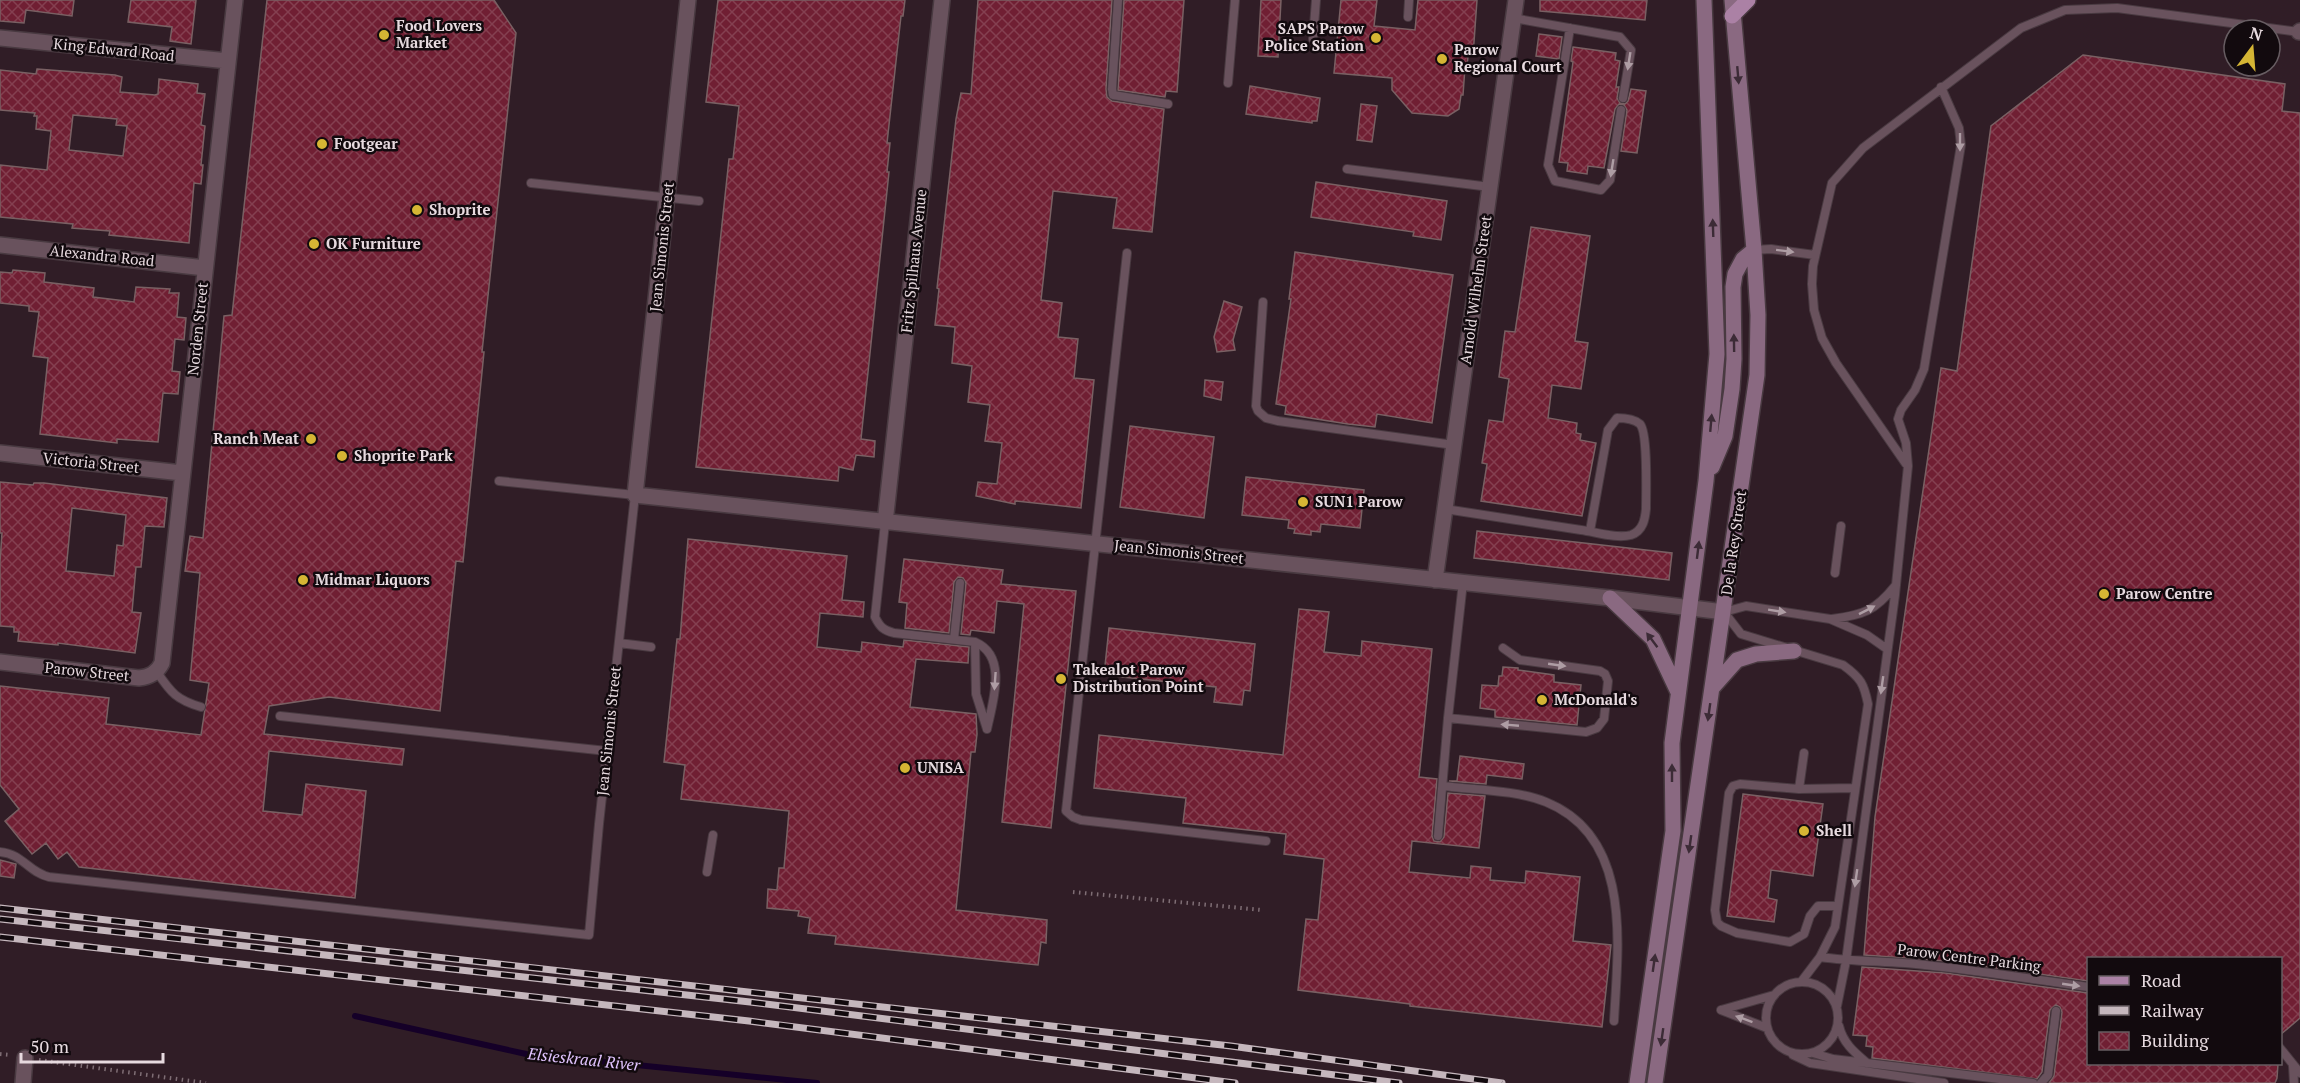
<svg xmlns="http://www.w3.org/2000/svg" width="2300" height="1083" viewBox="0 0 2300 1083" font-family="'PT Serif',serif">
	<defs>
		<pattern id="building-cross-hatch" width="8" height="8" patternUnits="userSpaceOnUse" patternTransform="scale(1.5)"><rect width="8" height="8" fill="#701f33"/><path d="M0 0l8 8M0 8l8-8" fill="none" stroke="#843f50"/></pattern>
	</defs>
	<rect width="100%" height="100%" fill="#301d26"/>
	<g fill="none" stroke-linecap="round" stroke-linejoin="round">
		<path stroke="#150028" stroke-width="6" d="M355,1016L526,1054L817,1083"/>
	</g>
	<path fill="url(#building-cross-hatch)" stroke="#796063" stroke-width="1.5" fill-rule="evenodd" d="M0,0H74L72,16L26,10L24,23L0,21Z
		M131,0H196L191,44L170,41L172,27L128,22Z
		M267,0H494L516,33L482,352H484L463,562L456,561L440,711L329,697L269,706L264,734L404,749L402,765L269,751L263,811L302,815L306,784L366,791L355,898L79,867L67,852L58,859L46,843L32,854L5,821L19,809L0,785V686L109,698L106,724L201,735L209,683L190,680L200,573L185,571L190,536L203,538L224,316L232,315Z
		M718,0H905L903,16H901L887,143H890L887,172H889L861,439L875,441L874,457L856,455L853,470L839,467L838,481L696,467L729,159H733L739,106L706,102Z
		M978,0H1112L1106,89L1107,97L1112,101L1164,109L1152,232L1113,228L1117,198L1053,191L1041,300L1062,303L1058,337L1078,339L1074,378L1094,380L1081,508L1015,501V504L976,496L978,482L997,484L1002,443L985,441L990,405L968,402L972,366L952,363L955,327L935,325L939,289L937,288L956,119L961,93L971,94Z
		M1124,0H1184L1177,92L1166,91L1165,97L1118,90Z
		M1261,0H1281L1278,57L1258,56Z
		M1341,0H1377L1374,26L1415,30L1418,0H1477L1473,56H1468L1467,67H1465L1463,95H1461L1459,109L1448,116L1412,113L1392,90V78L1334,73Z
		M1540,0H1647L1645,20L1540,11Z
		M1539,34L1562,37L1559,59L1536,56Z
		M1573,47L1616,53L1615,60L1620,61L1616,87H1619L1617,98L1620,103L1625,104L1628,101L1631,89L1646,91L1637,153L1621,151L1627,110L1624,105L1619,104L1615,109L1604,168L1588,166L1587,174L1567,171L1568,163L1559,162L1573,62L1571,61Z
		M2083,55L2285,84L2282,111L2300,113V1018L2280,1035V958H2088V981L1946,961L1864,955L1875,817L1941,368L1957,371L1991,126Z
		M37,69L115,75L122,77L120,92L155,95L158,94L159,79L198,84L197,93L205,94L201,125L205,126L201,165H203L201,184L194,183L189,243L109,235L110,231L72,228L73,224L0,217V165L47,170L51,131L36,129L37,116H34L35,113L0,110V70L36,74ZM73,115L117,119L116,125L127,126L123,156L69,150Z
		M1250,86L1320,98L1317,121H1312V123L1246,114Z
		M1361,104L1377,106L1372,142L1357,140Z
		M1316,182L1447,201L1441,240L1413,236L1414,232L1311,217Z
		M1531,227L1590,236L1575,341L1588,343L1581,389L1552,385L1548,418L1577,423L1576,433L1581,434L1580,440L1596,443L1582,516L1481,501L1487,464L1482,463L1489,420L1503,422L1509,379L1499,377L1505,331L1515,332Z
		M1295,252L1453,275L1432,423L1377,414L1375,427L1348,424L1285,414L1286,406L1276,404L1291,299H1289Z
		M13,270L45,273L44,282L94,288L93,297L134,302L136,287L170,289L169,293H179L177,317L186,318L184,340L175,339L172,371L180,372L178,394L163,393L158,442L117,439V443L40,434L48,358L33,356L39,312L29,311V306L0,303V272L12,273Z
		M1224,301L1242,307L1233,340L1235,350L1217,352L1214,337Z
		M1205,380L1223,382L1221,400L1204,396Z
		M1130,426L1214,437L1204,518L1120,507Z
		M1246,477L1364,490L1360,528L1321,524L1320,532L1311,531V535L1294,533L1295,529L1288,528L1289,520L1242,515Z
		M0,482L33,485L34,483H44L167,498L164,527L145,526L141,567H136L132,612L141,613L135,653L58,643V645L18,641L19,632H14V627L0,626V562L2,533H0ZM72,508L126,515L123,546L117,545L114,576L66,571Z
		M1477,531L1672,553L1669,580L1474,558Z
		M688,539L847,556L842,600L864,602L863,617L820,613L817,647L861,652L862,642L903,647L904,640L969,647L968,663L916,659L910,707L976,714L977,734L975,752H971L956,910L1047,920L1046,943L1041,942L1038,965L835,944L836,936L808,933L810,918L798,916L799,911L767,908L768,889L777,890L779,868H784L789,811L681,799L685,765L664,762L677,639H680Z
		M904,559L1003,570L1001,584L1076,591L1051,828L1002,822L1024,604L997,601L994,633L971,630L970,635L961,634L966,583L963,578L958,577L954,582L949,633L905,628L907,603L899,602Z
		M1299,609L1329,612L1324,652L1361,656L1362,641L1432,649L1419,777L1437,779L1432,836L1434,841L1440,842L1444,837L1448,793L1485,796L1479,848L1412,841L1409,872L1470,878L1471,866L1491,868L1490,880L1525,883L1526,871L1580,877L1573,941L1611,945L1602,1027L1410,1006V1004L1298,990L1306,919L1318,920L1324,859L1284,854L1286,834L1183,823L1186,798L1094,788L1099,735L1283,755Z
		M1109,628L1255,644L1250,691L1244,690L1242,705L1214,702L1216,687L1104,675Z
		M1503,667L1518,668V670L1554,675V682L1581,685L1577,725L1495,717V710L1480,708L1482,685L1498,686L1499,676H1502Z
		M1460,756L1524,764L1522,779L1487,775L1486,784L1449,781H1457Z
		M1743,794L1823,804L1813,876L1771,870L1768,898L1777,900L1774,922L1727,916Z
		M0,860L16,864L14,878L0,876Z
		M1862,967L1945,973L2088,993V1064H2278L2277,1078L2275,1083H2049L2054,1076L2062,1012L2060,1007L2056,1005L2050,1010L2042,1072L2037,1079L1872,1058L1873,1047L1866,1046L1867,1036L1853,1035Z"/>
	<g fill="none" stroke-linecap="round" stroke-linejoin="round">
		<g stroke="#493a41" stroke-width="10">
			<path id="service" d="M1118,0L1112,89L1113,95L1168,104
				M1408,17L1409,0
				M1513,18L1620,37L1631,50L1623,98
				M1570,28L1548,165L1555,181L1601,190L1610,180L1621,110
				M1313,39L1316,0
				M1228,83L1235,0
				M1347,169L1490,187
				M531,183L699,201
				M1754,250L1771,249L1815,255
				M1127,253L1066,811L1073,817L1081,820L1266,841
				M1263,302L1256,406L1258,411L1266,418L1278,421L1454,445
				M1906,464L1836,363L1822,338L1814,310L1812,284L1813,266L1832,183L1863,148L2021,28L2065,10L2117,8L2299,32
				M1445,509C1490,516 1536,523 1581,530C1596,532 1617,539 1631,535C1643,531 1645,519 1646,509C1646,494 1648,433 1640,424C1634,419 1624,418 1617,418L1608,430L1590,531
				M885,523L875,617C880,627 883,630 894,633L975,642C1008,656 993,701 987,729
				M1835,573L1841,526
				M1832,619C1863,615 1875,611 1895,586
				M954,639L960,583
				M975,642L976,694L987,729
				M619,643L651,647
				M157,672C171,693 177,700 201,707
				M280,716L607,751
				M1448,718L1586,732L1597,728L1604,719L1608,681L1605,674L1600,671L1520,660L1503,648
				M1443,786C1475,790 1517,790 1546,802C1633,837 1618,946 1614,1021
				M1799,789L1804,753
				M1438,836L1448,718L1463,582
				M0,852C23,854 28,872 49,877L589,935L599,824L635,495L499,481
				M707,872L713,835
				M1838,906H1818L1810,916L1804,934L1790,942L1737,933L1721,926L1717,922L1715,910L1729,793L1733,786L1740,784L1799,789L1854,788
				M1820,957C1855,962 1890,961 1925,965C1980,971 2034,979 2088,987
				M1766 1018a36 36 0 1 1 72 0a36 36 0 1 1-72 0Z
				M1801,982L1820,957L1835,927L1868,704C1864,684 1861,678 1843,665L1741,634L1724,612L1746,606L1830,619L1867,635L1887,649
				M1837,1006L1846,961L1895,595L1908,466L1906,443L1898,419L1901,410L1915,390L1924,369L1961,145L1959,128L1941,87
				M1721,1010L1774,995
				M1721,1010L1767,1028
				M1839,1026C1843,1043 1854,1052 1867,1063
				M2280,1048L2300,1073
				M1813,1053L1833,1059L2033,1083
				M1793,1055L1810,1063L1944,1083
				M2293,1066L2294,1083
				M2041,1083L2048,1075L2056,1011"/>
		</g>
		<g stroke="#493a41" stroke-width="18">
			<path id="minor" d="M688,0L635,495L1610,598L1724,612
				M2299,32L2300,31
				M0,38L228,61
				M0,245L205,268
				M0,453L182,473
				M885,523L942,0
				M1435,580L1516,0
				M0,662L139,678C150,677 157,673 162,663L235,0
				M23,1083L25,1058"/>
		</g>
		<g stroke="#493a41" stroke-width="18">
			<path id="secondary" d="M1712,467L1725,436L1732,389L1734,359L1733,287L1735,274L1743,259L1754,250
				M1610,598L1653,639L1678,692
				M1713,687L1737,660L1756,654L1794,651
				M1637,1083L1673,831L1672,743L1706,481L1717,354L1704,0
				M1655,1083L1757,375L1758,315L1754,250L1732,0"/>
		</g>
		<g stroke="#493a41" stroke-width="18">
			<path id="primary" d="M1732,16L1748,0"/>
		</g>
		<path stroke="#7f6e75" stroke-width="4" stroke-dasharray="1.5 4.5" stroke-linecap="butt" d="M1073,892L1262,910
			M0,1054L11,1055
			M39,1060L206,1083"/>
		<use href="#service" stroke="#69525d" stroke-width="8"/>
		<use href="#minor" stroke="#69525d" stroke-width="15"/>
		<use href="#secondary" stroke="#8a6981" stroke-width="15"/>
		<use href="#primary" stroke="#ab81a5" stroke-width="15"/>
		<g stroke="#c5b7bd" stroke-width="7">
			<path id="rail" d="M0,908L1231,1046L1502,1083
				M0,919L750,1002L1399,1083
				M0,937L749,1021L1235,1083"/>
		</g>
		<use href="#rail" stroke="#120a0e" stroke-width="4.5" stroke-dasharray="14" stroke-linecap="butt"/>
	</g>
	<defs><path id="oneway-solid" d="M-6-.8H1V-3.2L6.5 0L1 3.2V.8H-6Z" transform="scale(1.5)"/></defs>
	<g fill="#ae9da4">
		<use href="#oneway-solid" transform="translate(1629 61) rotate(99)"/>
		<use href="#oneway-solid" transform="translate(1960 142) rotate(90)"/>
		<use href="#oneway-solid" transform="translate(1612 168) rotate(99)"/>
		<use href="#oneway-solid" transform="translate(1785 251) rotate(7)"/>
		<use href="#oneway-solid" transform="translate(1867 610) rotate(-27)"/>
		<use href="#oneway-solid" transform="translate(1777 611) rotate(9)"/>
		<use href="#oneway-solid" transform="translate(1557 665) rotate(8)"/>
		<use href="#oneway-solid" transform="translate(995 681) rotate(94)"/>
		<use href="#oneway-solid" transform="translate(1882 685) rotate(98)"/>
		<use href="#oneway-solid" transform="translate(1510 725) rotate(-175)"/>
		<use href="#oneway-solid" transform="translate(1856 878) rotate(98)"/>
		<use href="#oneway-solid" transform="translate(2071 985) rotate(8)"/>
		<use href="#oneway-solid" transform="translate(1744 1019) rotate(-160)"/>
	</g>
	<g fill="#3c2b36">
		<use href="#oneway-solid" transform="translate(1738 75) rotate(85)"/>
		<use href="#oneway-solid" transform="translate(1713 228) rotate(-92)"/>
		<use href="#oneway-solid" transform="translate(1734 343) rotate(-91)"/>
		<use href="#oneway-solid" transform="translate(1711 423) rotate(-85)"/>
		<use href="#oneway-solid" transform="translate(1698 550) rotate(-83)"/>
		<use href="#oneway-solid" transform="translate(1652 640) rotate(-127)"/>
		<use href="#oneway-solid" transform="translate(1709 712) rotate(98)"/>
		<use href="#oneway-solid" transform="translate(1672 773) rotate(-90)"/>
		<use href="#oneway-solid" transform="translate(1690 844) rotate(98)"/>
		<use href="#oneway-solid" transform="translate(1654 963) rotate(-82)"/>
		<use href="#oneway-solid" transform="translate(1662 1037) rotate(98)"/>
	</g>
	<g fill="#d5b534" stroke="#120a0e" stroke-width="2">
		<circle cx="384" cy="35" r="6"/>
		<circle cx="1376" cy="38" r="6"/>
		<circle cx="1442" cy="59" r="6"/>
		<circle cx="322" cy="144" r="6"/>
		<circle cx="417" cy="210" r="6"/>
		<circle cx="314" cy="244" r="6"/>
		<circle cx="311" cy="439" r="6"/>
		<circle cx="342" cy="456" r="6"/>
		<circle cx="1303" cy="502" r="6"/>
		<circle cx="303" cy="580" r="6"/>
		<circle cx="2104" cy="594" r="6"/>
		<circle cx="1061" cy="679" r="6"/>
		<circle cx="1542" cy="700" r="6"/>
		<circle cx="905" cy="768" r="6"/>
		<circle cx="1804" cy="831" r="6"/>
	</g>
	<g text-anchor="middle" stroke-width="5" stroke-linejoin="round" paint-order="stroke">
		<g font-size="15" font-weight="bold" fill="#e7dadf" stroke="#120a0e" text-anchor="start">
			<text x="396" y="31">Food Lovers<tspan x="396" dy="17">Market</tspan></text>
			<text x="1364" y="34" text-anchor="end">SAPS Parow<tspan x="1364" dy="17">Police Station</tspan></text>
			<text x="1454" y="55">Parow<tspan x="1454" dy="17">Regional Court</tspan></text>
			<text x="334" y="149">Footgear</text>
			<text x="429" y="215">Shoprite</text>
			<text x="326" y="249">OK Furniture</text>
			<text x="299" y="444" text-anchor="end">Ranch Meat</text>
			<text x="354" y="461">Shoprite Park</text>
			<text x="1315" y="507">SUN1 Parow</text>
			<text x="315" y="585">Midmar Liquors</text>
			<text x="2116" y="599">Parow Centre</text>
			<text x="1073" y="675">Takealot Parow<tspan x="1073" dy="17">Distribution Point</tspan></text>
			<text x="1554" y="705">McDonald's</text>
			<text x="917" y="773">UNISA</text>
			<text x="1816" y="836">Shell</text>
		</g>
		<g font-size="15" fill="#e7dadf" stroke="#120a0e">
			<text transform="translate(114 50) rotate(6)" y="5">King Edward Road</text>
			<text transform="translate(662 247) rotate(-84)" y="5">Jean Simonis Street</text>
			<text transform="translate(102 256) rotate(6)" y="5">Alexandra Road</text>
			<text transform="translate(914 261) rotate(-84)" y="5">Fritz Spilhaus Avenue</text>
			<text transform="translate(1476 290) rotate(-82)" y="5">Arnold Wilhelm Street</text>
			<text transform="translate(198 329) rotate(-84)" y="5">Norden Street</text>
			<text transform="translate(91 463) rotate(6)" y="5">Victoria Street</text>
			<text transform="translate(1734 543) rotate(-82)" y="5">De la Rey Street</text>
			<text transform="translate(1179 552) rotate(6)" y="5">Jean Simonis Street</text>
			<text transform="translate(87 672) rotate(6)" y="5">Parow Street</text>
			<text transform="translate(609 731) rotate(-84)" y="5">Jean Simonis Street</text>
			<text transform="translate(1969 958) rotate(7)" y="5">Parow Centre Parking</text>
		</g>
		<g font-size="16" font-style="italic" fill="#e0c3fe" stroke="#120a0e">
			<text transform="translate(584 1059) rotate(6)" y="6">Elsieskraal River</text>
		</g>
	</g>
	<rect x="2087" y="957" width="195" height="108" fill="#120a0e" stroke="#675d62" stroke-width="1.5"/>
	<rect x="2099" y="976" width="30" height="9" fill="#ab81a5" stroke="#675d62" stroke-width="1.5"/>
	<text x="2141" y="987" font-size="18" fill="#e7dadf">Road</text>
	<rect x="2099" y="1006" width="30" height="9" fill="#c5b7bd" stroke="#675d62" stroke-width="1.5"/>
	<text x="2141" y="1017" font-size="18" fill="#e7dadf">Railway</text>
	<rect x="2099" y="1032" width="30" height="18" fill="url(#building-cross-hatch)" stroke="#675d62" stroke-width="1.5"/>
	<text x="2141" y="1047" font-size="18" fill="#e7dadf">Building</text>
	<g transform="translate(2252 48) rotate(16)"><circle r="28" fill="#120a0e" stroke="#675d62" stroke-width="1.5"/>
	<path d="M0-4.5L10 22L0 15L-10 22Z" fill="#d5b534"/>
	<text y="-9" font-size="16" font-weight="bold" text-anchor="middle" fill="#e7dadf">N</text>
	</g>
	<path d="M21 1053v9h142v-9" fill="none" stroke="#e7dadf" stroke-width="3"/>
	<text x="30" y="1053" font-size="18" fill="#e7dadf" stroke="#120a0e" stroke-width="4.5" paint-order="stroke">50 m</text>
</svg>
